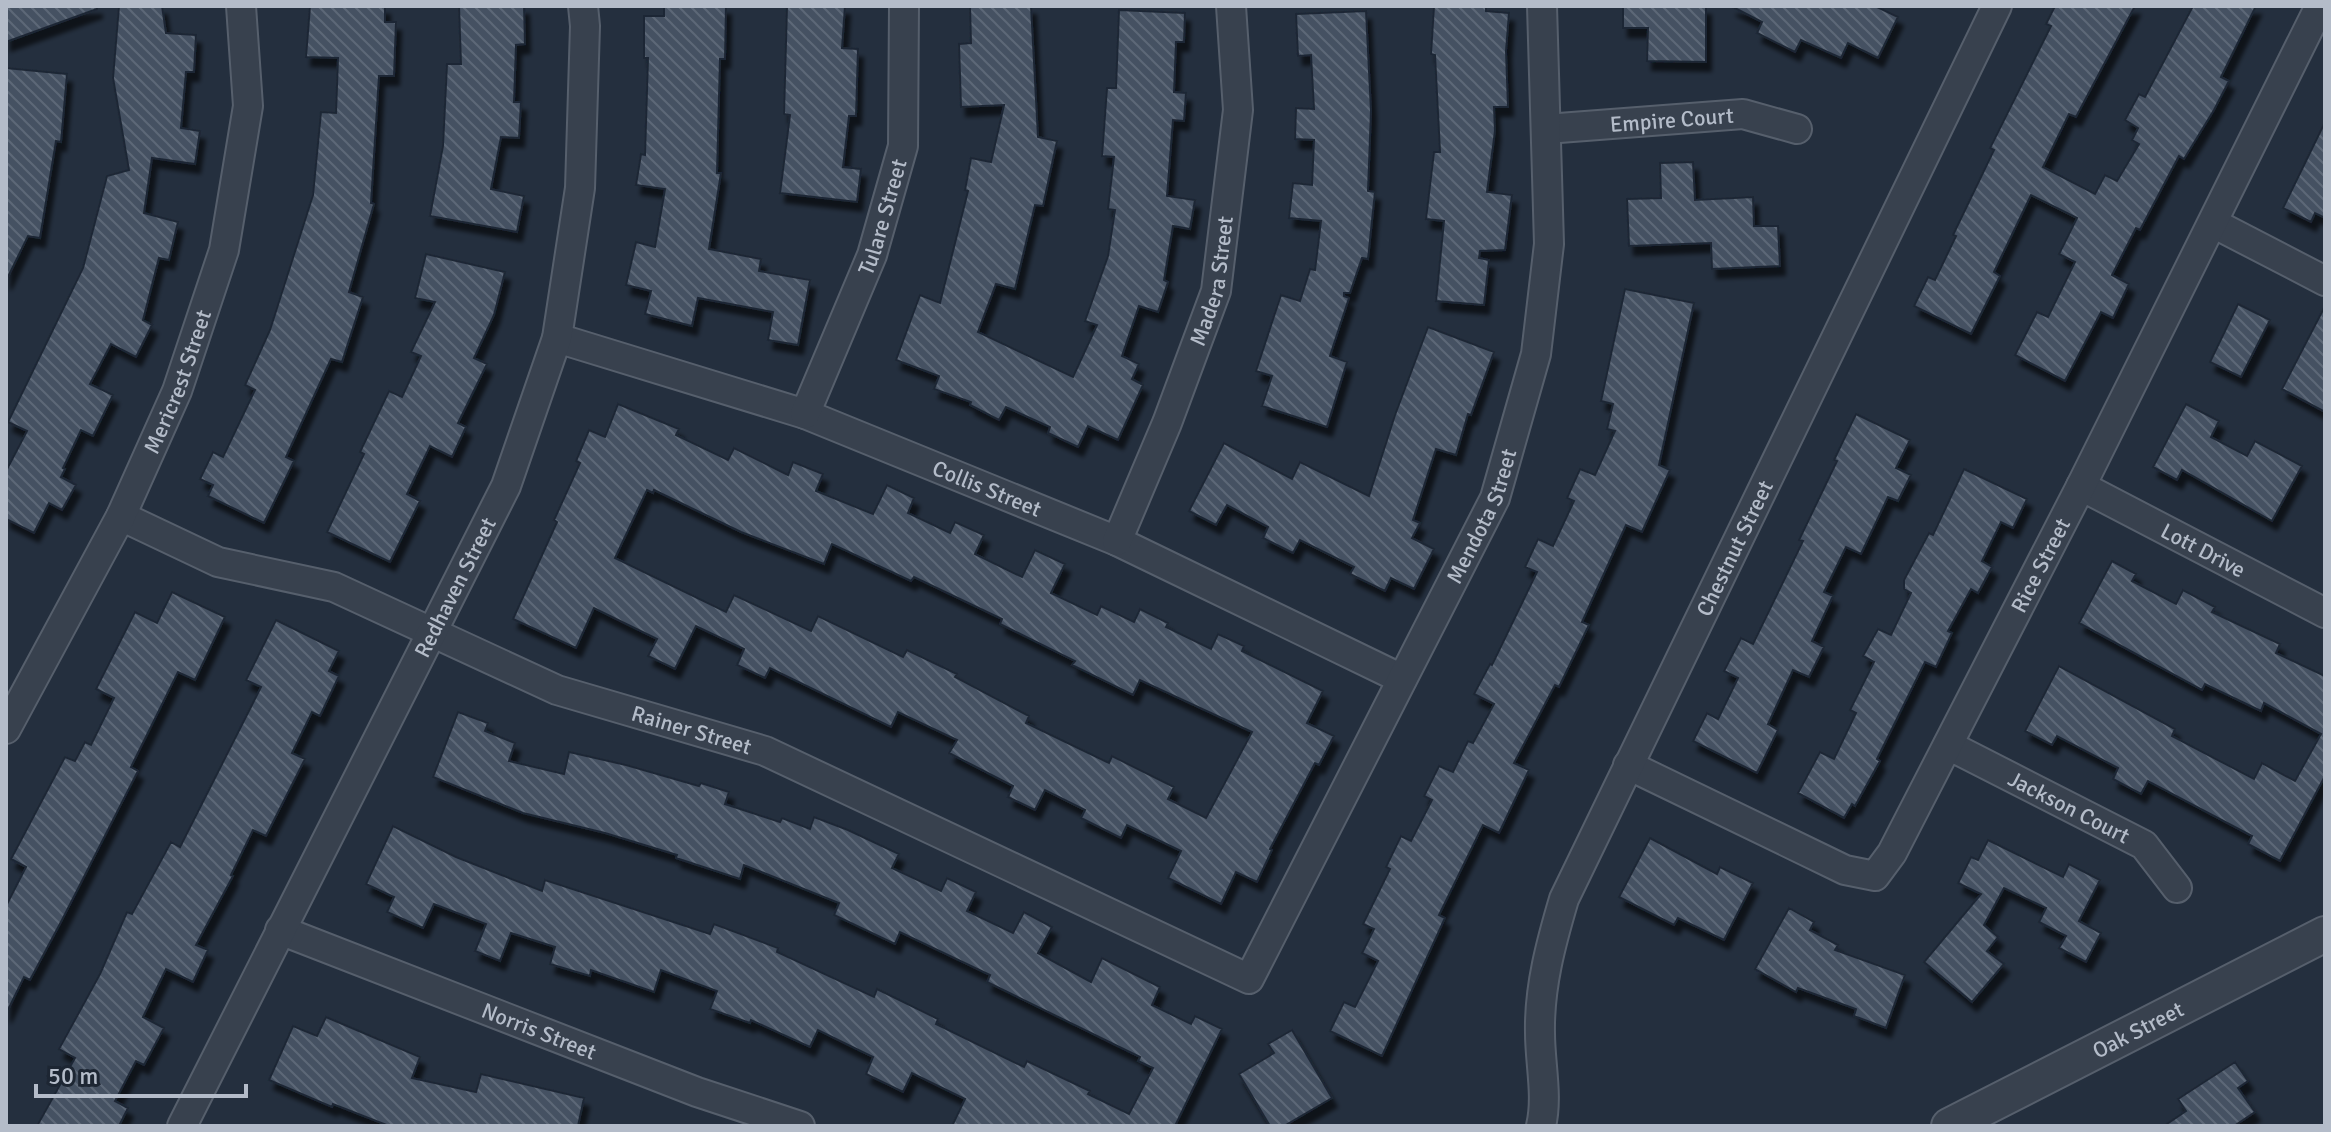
<svg xmlns="http://www.w3.org/2000/svg" width="2331" height="1132" viewBox="0 0 2331 1132" font-family="Signika,sans-serif">
	<defs>
		<pattern id="building-back-hatch" width="6" height="6" patternUnits="userSpaceOnUse" patternTransform="scale(2)"><rect width="6" height="6" fill="#455162"/><path d="M-1 5l2 2M0 0l6 6M5-1l2 2" fill="none" stroke="#5d6877"/></pattern>
		<filter id="shadow"><feDropShadow dx="5" dy="9" stdDeviation="2" flood-color="#0009"/></filter>
	</defs>
	<rect width="100%" height="100%" fill="#242f3e"/>
	<path fill="url(#building-back-hatch)" stroke="#1f2835" stroke-width="2" fill-rule="evenodd" filter="url(#shadow)" d="M6,6H97V9L6,42Z
		M119,6H162L166,33L196,35L194,72H186L181,128L200,131L195,164L152,158L144,213L178,222L169,260L159,258L143,320L152,325L136,357L111,344L90,384L113,395L93,436L81,430L63,468L65,469L61,477L76,485L62,510L49,503L34,533L6,519V471L27,431L8,422L83,268L107,176L129,170L113,78Z
		M310,6H385V22H396L394,76H379L371,203L374,204L349,292L363,297L342,362L331,359L286,457L294,461L264,523L208,496L213,485L200,479L213,452L223,457L255,390L245,385L270,330L313,195L321,112L336,113L338,58L306,57Z
		M459,6H524L525,44L516,45L514,102H521L519,138L501,137L491,189L524,196L517,232L430,216L443,146L447,64H461Z
		M664,6H726L725,59H720L717,173H721L709,249L761,259L759,271L810,280L798,345L768,340L773,312L698,298L692,326L645,314L651,291L626,285L636,242L655,247L665,189L636,185L641,154L645,155L648,58H644V16H664Z
		M787,6H845L842,48L858,49L856,116H849L843,167L861,169L857,202L780,193L790,115L784,114Z
		M970,6H1031L1038,137L1057,141L1043,206L1035,205L1015,289L996,284L978,332L1073,377L1097,325L1085,321L1108,256L1115,210L1108,209L1114,157L1102,156L1107,88H1116L1119,10L1185,13L1184,42H1176L1174,92L1186,93L1184,121L1173,120L1167,196L1195,200L1190,229L1173,226L1164,280L1168,282L1158,312L1139,306L1122,356L1139,364L1132,379L1143,385L1118,440L1088,426L1078,447L1048,433L1050,427L1006,407L999,420L970,405L971,402L934,389L939,376L896,360L920,295L940,303L968,191L965,190L971,158L991,162L1004,105L961,107L959,44L971,43Z
		M1434,6H1486V11L1509,13L1506,51L1508,107H1494L1495,131L1487,192L1512,195L1505,250L1480,251L1479,258L1489,260L1484,305L1436,301L1444,221L1426,219L1434,152H1440L1435,55L1431,54Z
		M1623,6H1706V62L1647,61L1648,28H1623Z
		M1731,6H1875L1898,17L1878,58L1848,43L1841,58L1801,40L1795,52L1757,33L1762,22Z
		M2055,6H2135L2076,117L2069,114L2043,167L2095,194L2105,175L2117,181L2139,144L2132,140L2138,128L2125,120L2139,94L2145,97L2193,6H2256L2221,77L2229,81L2214,110L2184,159L2179,156L2140,230L2136,228L2112,275L2129,284L2113,318L2101,312L2065,381L2015,355L2037,312L2048,317L2075,262L2059,254L2077,218L2031,195L1994,272L2000,276L1971,334L1914,306L1928,277L1935,280L1956,236L1953,235L1994,150L1990,148L2051,26L2046,24Z
		M1366,11L1371,111L1368,191L1375,192L1368,259L1362,258L1350,293H1344V296L1349,298L1330,356L1347,362L1327,427L1262,406L1272,376L1256,371L1281,295L1300,301L1310,269L1315,270L1321,221L1289,218L1293,183L1312,185L1314,140L1295,139L1296,108L1314,109L1311,55L1298,56L1296,14Z
		M6,68L67,74L61,142L56,141L40,238L28,236L6,281Z
		M2325,122V218L2315,213L2311,222L2283,208Z
		M1693,162L1695,200L1753,197L1754,226H1778L1780,266L1712,269L1711,243L1629,246L1627,199L1661,198L1660,163Z
		M426,254L505,272L494,315L474,358L487,364L458,423L466,427L452,457L430,446L407,494L420,501L390,562L327,532L364,454L360,452L389,391L402,397L421,356L411,352L435,302L415,298Z
		M1625,289L1694,303L1659,465L1670,470L1642,532L1626,525L1582,622L1589,625L1559,687L1555,685L1514,763L1529,770L1499,833L1483,825L1439,915L1445,918L1382,1056L1330,1031L1344,1002L1355,1007L1378,961L1362,953L1374,929L1363,924L1390,869L1386,867L1401,836L1411,841L1432,800L1424,796L1439,766L1453,772L1468,741L1473,743L1494,704L1474,694L1490,664L1492,665L1537,572L1525,567L1538,539L1553,546L1574,501L1567,498L1580,469L1595,475L1615,431L1607,429L1613,404L1601,401Z
		M2238,304L2270,320L2241,377L2210,362Z
		M2325,306V412L2282,389Z
		M1428,327L1494,352L1471,415L1468,414L1456,455L1436,449L1413,520L1420,523L1412,538L1434,549L1414,589L1391,578L1385,591L1350,574L1354,567L1300,540L1293,553L1263,538L1268,527L1227,505L1216,525L1189,511L1224,443L1292,479L1300,462L1369,496L1395,415Z
		M618,404L679,429L676,435L728,460L734,448L788,475L793,462L823,474L816,491L873,514L887,485L914,498L908,513L950,533L955,522L984,535L975,554L1022,577L1035,550L1065,564L1051,593L1097,615L1101,606L1134,622L1140,609L1168,623L1166,627L1211,649L1218,634L1244,646L1242,651L1323,691L1307,723L1334,736L1319,765L1315,763L1270,849L1272,850L1257,882L1236,872L1221,904L1168,878L1181,851L1127,825L1121,838L1081,818L1085,810L1045,790L1035,810L1008,797L1013,786L949,753L957,740L898,712L891,727L770,668L765,678L737,665L744,649L696,626L675,669L648,656L657,639L594,608L576,648L513,619L557,522L554,520L580,463L576,461L589,430L605,437ZM647,490L653,493L654,490L741,532L824,564L832,544L911,581L914,577L1002,619L1000,624L1075,661L1072,665L1133,695L1140,680L1252,732L1206,818L1168,799L1174,787L1112,756L1109,763L1026,723L1029,716L955,677L957,674L907,650L903,657L818,616L811,631L734,595L726,612L615,558Z
		M2186,404L2219,421L2211,437L2247,456L2255,441L2302,466L2272,521L2182,470L2177,480L2153,467Z
		M1856,414L1910,440L1896,468L1911,475L1898,501L1888,497L1861,554L1846,547L1824,592L1833,596L1812,641L1824,647L1809,677L1793,670L1768,724L1778,730L1757,773L1693,741L1707,713L1718,719L1738,678L1724,671L1741,638L1753,644L1803,541L1799,540L1837,461L1834,460Z
		M1964,469L2027,499L2013,528L2001,522L1982,561L1992,567L1978,593L1971,589L1948,631L1952,633L1936,667L1925,662L1877,759L1880,761L1855,806L1852,804L1844,818L1798,793L1820,752L1834,759L1856,713L1850,710L1874,662L1863,656L1878,629L1891,635L1911,593L1904,589V580L1929,533L1933,535Z
		M2112,561L2136,574L2132,581L2176,604L2183,590L2215,607L2212,612L2280,644L2276,653L2325,676V776L2280,861L2248,844L2252,836L2148,781L2141,794L2113,779L2118,768L2057,736L2052,745L2025,731L2059,666L2175,729L2172,736L2254,779L2262,763L2295,781L2321,734L2264,703L2261,711L2205,684L2202,690L2079,623Z
		M172,592L225,617L195,680L178,672L131,767L138,771L62,920L30,980L24,977L6,1014V906L26,867L11,859L65,757L75,761L85,742L91,745L114,698L96,689L135,612L157,623Z
		M276,620L339,651L329,671L339,676L320,716L312,712L292,753L305,759L266,836L253,830L231,875L233,876L196,945L208,950L193,982L166,969L143,1017L164,1028L144,1065L136,1061L115,1101L128,1108L119,1126H37L75,1058L59,1049L100,974L127,912L132,914L171,842L180,847L261,687L246,680Z
		M458,712L488,723L485,731L515,743L509,761L564,774L569,752L626,765L699,786L701,783L729,792L725,804L780,822L782,818L810,829L814,817L848,830L899,854L892,868L941,891L947,878L976,892L967,911L1013,933L1024,912L1052,927L1038,953L1091,982L1102,958L1160,987L1152,1005L1191,1024L1195,1016L1222,1029L1175,1126H952L965,1099L912,1073L903,1092L866,1074L873,1057L818,1030L810,1047L751,1020L750,1023L710,1009L717,991L661,970L654,992L591,970L590,976L550,964L555,947L511,933L500,961L475,951L486,924L434,904L423,928L387,912L394,897L366,884L393,826L456,857L542,891L545,880L710,934L714,924L778,948L777,952L874,997L877,989L938,1019L936,1024L1024,1067L1027,1061L1090,1091L1088,1094L1129,1114L1153,1068L1138,1061L1140,1057L987,982L990,975L900,932L895,944L834,915L839,903L744,865L740,879L676,858L677,855L605,833L523,813L433,777Z
		M1650,838L1717,874L1720,867L1753,883L1724,940L1678,918L1674,925L1619,897Z
		M1988,840L2063,877L2069,864L2100,880L2079,921L2101,933L2086,962L2059,948L2066,936L2039,922L2046,908L2004,888L1984,925L1998,937L1987,951L2004,964L1972,1002L1924,962L1981,894L1958,883L1971,857L1978,860Z
		M1789,908L1814,922L1810,930L1838,945L1835,950L1905,975L1886,1028L1854,1016L1856,1009L1798,988L1796,992L1755,969Z
		M326,1017L420,1057L412,1078L476,1092L481,1074L584,1098L578,1126H389L333,1104L332,1107L269,1080L293,1026L317,1036Z
		M1292,1030L1332,1098L1284,1126H1270L1239,1074L1274,1053L1268,1044Z
		M2235,1062L2248,1081L2238,1088L2255,1112L2234,1126H2164L2186,1111L2178,1099Z"/>
	<g fill="none" stroke-linecap="round" stroke-linejoin="round">
		<g stroke="#565f6c" stroke-width="32">
			<g id="minor">
				<path id="s1" d="M1546,129L1743,114L1797,129"/>
				<path d="M2213,223L2325,281"/>
				<path id="s2" d="M557,338L805,414L1117,541L1402,679"/>
				<path id="s3" d="M805,414L872,255L903,146L904,6"/>
				<path id="s4" d="M2081,486L2325,613"/>
				<path id="s5" d="M121,516L218,562L334,587L557,690L765,751L1249,979L1495,498L1536,354L1549,244L1542,6"/>
				<path id="s6" d="M1117,541L1167,423L1216,291L1238,110L1231,6"/>
				<path id="s7" d="M6,729L121,516L177,391L224,250L248,106L241,6"/>
				<path id="s8" d="M1948,745L2144,845L2177,888"/>
				<path id="s9" d="M1628,765L1845,870L1875,876L1892,853L2081,486L2320,6"/>
				<path id="s10" d="M280,930L697,1092L800,1126"/>
				<path id="s11" d="M182,1126L506,486L557,338L580,188L585,26L583,6"/>
				<path id="s12" d="M1541,1126C1548,1096 1540,1064 1540,1033C1539,987 1551,943 1564,899L1997,6"/>
			</g>
		</g>
		<g stroke="#565f6c" stroke-width="38">
			<g id="tertiary">
				<path id="s13" d="M1949,1126L2325,934"/>
			</g>
		</g>
		<use href="#minor" stroke="#38414e" stroke-width="28"/>
		<use href="#tertiary" stroke="#38414e" stroke-width="34"/>
	</g>
	<g text-anchor="middle" stroke-width="6" stroke-linejoin="round" paint-order="stroke">
		<g font-size="22" fill="#b4bcc9" stroke="#1d2633">
			<text dy="8" stroke="none"><textPath href="#s1" startOffset="126">Empire Court</textPath></text>
			<text dy="8" stroke="none"><textPath href="#s3" startOffset="212">Tulare Street</textPath></text>
			<text dy="8" stroke="none"><textPath href="#s6" startOffset="278">Madera Street</textPath></text>
			<text dy="8" stroke="none"><textPath href="#s7" startOffset="388">Mericrest Street</textPath></text>
			<text dy="8" stroke="none"><textPath href="#s2" startOffset="456">Collis Street</textPath></text>
			<text dy="8" stroke="none"><textPath href="#s5" startOffset="1742">Mendota Street</textPath></text>
			<text dy="8" stroke="none"><textPath href="#s12" startOffset="620">Chestnut Street</textPath></text>
			<text dy="8" stroke="none"><textPath href="#s4" startOffset="138">Lott Drive</textPath></text>
			<text dy="8" stroke="none"><textPath href="#s9" startOffset="624">Rice Street</textPath></text>
			<text dy="8" stroke="none"><textPath href="#s11" startOffset="604">Redhaven Street</textPath></text>
			<text dy="8" stroke="none"><textPath href="#s5" startOffset="612">Rainer Street</textPath></text>
			<text dy="8" stroke="none"><textPath href="#s8" startOffset="136">Jackson Court</textPath></text>
			<text dy="8" stroke="none"><textPath href="#s10" startOffset="278">Norris Street</textPath></text>
			<text dy="8" stroke="none"><textPath href="#s13" startOffset="212">Oak Street</textPath></text>
		</g>
	</g>
	<rect width="2331" height="1132" fill="none" stroke="#b4bcc9" stroke-width="16"/>
	<path d="M36 1084v12h210v-12" fill="none" stroke="#b4bcc9" stroke-width="4"/>
	<text x="48" y="1084" font-size="24" fill="#b4bcc9" stroke="#1d2633" stroke-width="6" paint-order="stroke">50 m</text>
</svg>
